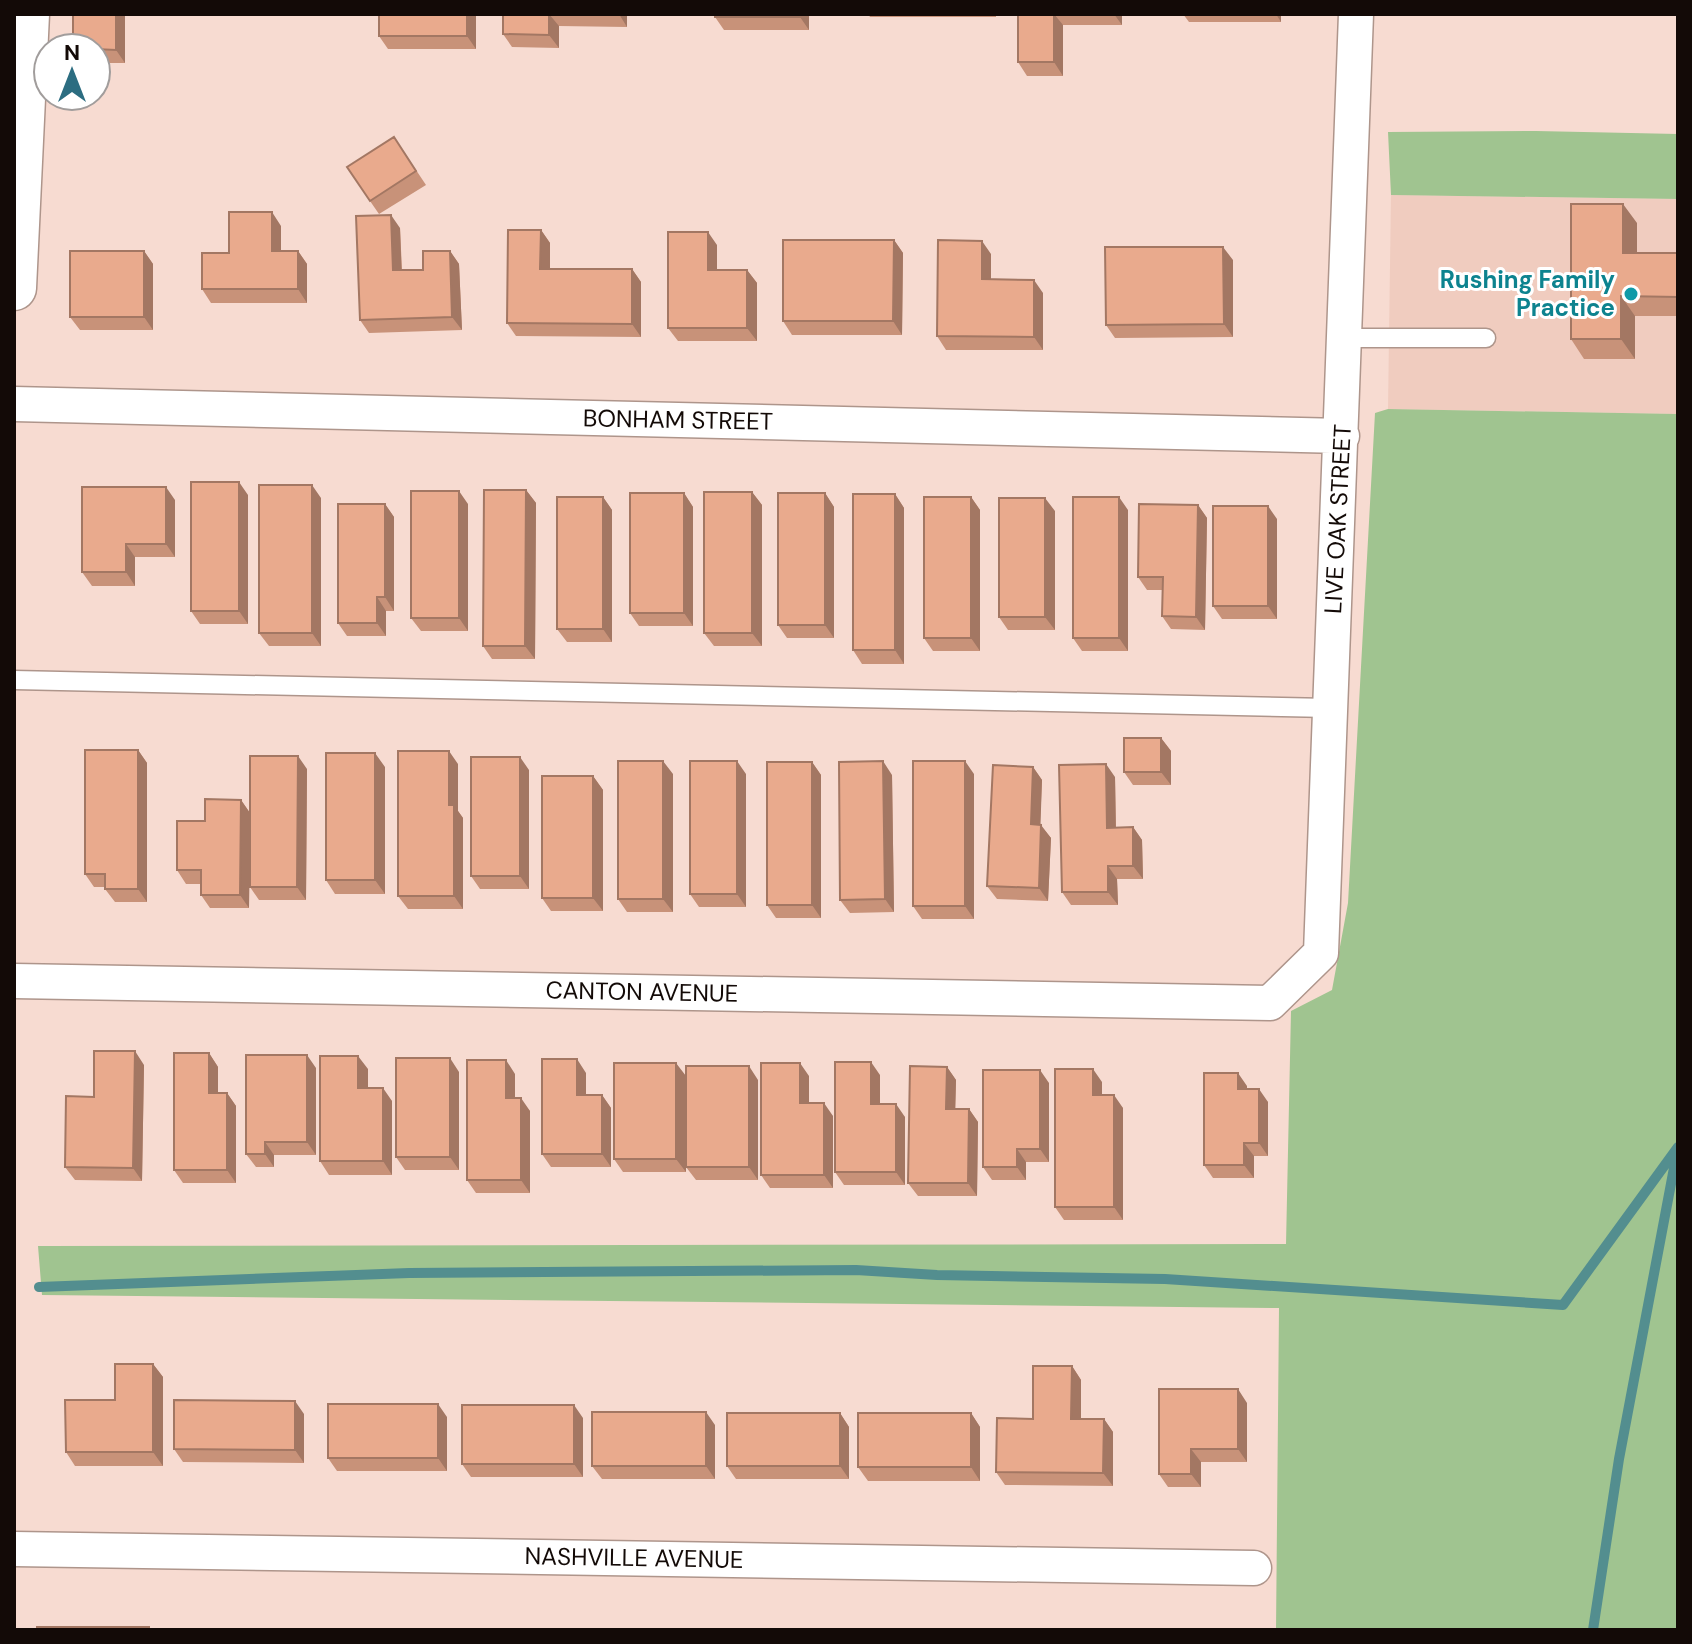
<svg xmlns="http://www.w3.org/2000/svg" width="1692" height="1644" viewBox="0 0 1692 1644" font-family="'DM Sans',sans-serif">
	<rect width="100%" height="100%" fill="#f7dbd1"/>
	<path fill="#f0ccbf" d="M1391,195L1678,199V414L1388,409Z"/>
	<path fill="#a0c490" d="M1536,131L1678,134V199L1391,195L1388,132Z
		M1388,409L1678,414V1630H1276L1279,1308L42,1295L38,1246L1286,1244L1291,1011L1332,990L1348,903L1375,413Z"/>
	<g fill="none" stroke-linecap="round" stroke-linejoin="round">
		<path stroke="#538e8f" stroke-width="10" d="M39,1287L409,1273L856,1270L937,1275L1165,1279L1563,1305L1678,1147
			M1593,1630L1619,1459L1677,1152"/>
		<g stroke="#ae958b" stroke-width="21">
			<path id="lane" d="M1345,338H1486
				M14,680L1329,708"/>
		</g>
		<g stroke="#ae958b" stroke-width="37">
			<path id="street" d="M14,404L1342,436
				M14,981L1270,1003L1321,953L1356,14
				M14,1549L1254,1568"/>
		</g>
		<g stroke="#ae958b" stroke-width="47">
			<path id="secondary" d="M14,288L27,14"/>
		</g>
		<use href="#lane" stroke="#fff" stroke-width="18"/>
		<use href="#street" stroke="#fff" stroke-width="34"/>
		<use href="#secondary" stroke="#fff" stroke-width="44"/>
	</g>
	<path fill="#c89279" d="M125,14V63H96V48Z
		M476,14V49H388L379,36Z
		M503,14H627V27L559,26V48L512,47L503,34Z
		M809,14V30H724L715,17Z
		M868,14H996V17H870Z
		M1018,14H1122V25H1063V76H1027L1018,62Z
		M1183,14H1281V22H1189Z
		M394,137L426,185L379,214L370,201Z
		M1637,223V253H1678V316H1635V359H1584L1571,339Z
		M281,226V251H298L307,264V303H211L202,289L229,253Z
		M400,228L402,270H423L450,251L459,264L462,330L369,333L360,320Z
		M541,230L550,243V269H632L641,282V337L516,336L507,323Z
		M894,240L903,253L902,335H792L783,321Z
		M717,245V270H747L757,283V341H678L668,328Z
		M144,251L153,264V330H80L70,317Z
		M991,254V279L1043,293V350H946L937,336Z
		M1233,260V337L1115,338L1106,325Z
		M526,490L536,503L535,659H492L483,646Z
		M752,492L762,505V646H714L704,633Z
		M684,493L693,507V626H639L630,613Z
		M825,493L834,507V638H787L778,625Z
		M895,494L904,508V664H862L853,650Z
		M248,495V624H200L191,611Z
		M603,497L612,510V642H567L557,629Z
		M971,497L980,510V651H933L924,638Z
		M321,498V646H269L259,633Z
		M175,500V557H135V586H92L82,572Z
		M385,504L394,517V611H386V636H347L338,623Z
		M468,504V631H421L411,618Z
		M1198,505L1207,518L1205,630L1171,629L1162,616L1163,590H1147L1138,577Z
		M1128,510V651H1082L1073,638Z
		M1055,511V630H1008L999,617Z
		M1277,519V619H1222L1213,606Z
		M1161,738L1171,751V785H1133L1124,772Z
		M138,750L147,763V902H115L105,889V887H94L85,874Z
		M812,762L821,775V918H776L767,905Z
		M458,764V811L463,818V909H408L398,896Z
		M385,767V894H335L326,880Z
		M1033,767L1042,780L1040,825L1051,838L1048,901L997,899L987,886Z
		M307,769L306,900H259L250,887Z
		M529,770V889H480L471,876Z
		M673,774V912H627L618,899Z
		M746,774V907H699L690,894Z
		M974,774V919H922L913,906Z
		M892,775L894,912L850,913L840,900Z
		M593,776L603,790V911H551L542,898Z
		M1115,777L1116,827H1133L1142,840L1143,879H1117L1118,905H1071L1062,892Z
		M241,800L250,813L249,908H210L201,895V884H186L177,870L205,821Z
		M209,1053L218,1067V1093H227L236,1106V1183H183L174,1170Z
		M144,1065L142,1181L75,1180L65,1167L94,1097Z
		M947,1067L956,1080L955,1109H969L978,1122L977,1196H918L908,1183Z
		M316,1068V1155H274V1167H256L246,1154Z
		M368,1069V1088L392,1101V1175H329L320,1161Z
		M459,1072V1170H405L396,1157Z
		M586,1073V1095H602L611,1108V1167H551L542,1154Z
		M515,1074V1098L530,1111V1193H476L467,1180Z
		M880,1075V1104L905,1117V1185H844L835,1172Z
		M686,1076V1172H623L614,1159Z
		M809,1076V1103L833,1116V1188H770L761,1175Z
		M758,1080V1180H696L686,1167Z
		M1102,1082V1095L1123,1108V1220H1064L1055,1207Z
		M1049,1083V1162H1026V1180H992L983,1167Z
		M1247,1086V1089L1268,1102V1156H1254V1178H1213L1204,1165Z
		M153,1364L163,1377V1466H75L66,1452L115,1400Z
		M1072,1366L1081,1380V1419H1104L1113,1432V1486L1005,1485L996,1472L1033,1419Z
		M1247,1403V1462H1201V1487H1168L1159,1474Z
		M840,1413L849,1427V1479H736L727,1466Z
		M971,1413L980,1427V1481H868L858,1467Z
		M304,1414V1463L183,1462L174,1449Z
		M447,1417V1471H337L328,1458Z
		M583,1418V1477H471L462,1464Z
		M715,1425V1479H602L592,1466Z"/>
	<path fill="#a37763" d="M116,14H125V63L116,50Z
		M467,14H476V49L467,36Z
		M549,14L559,26V48L549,35Z
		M619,14H627V27Z
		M800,14H809V30L800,17Z
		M1054,14L1063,25V76L1054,62Z
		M1114,14H1122V25Z
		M1276,14H1281V22Z
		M1623,204L1637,223V272L1623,253Z
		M272,212L281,226V264L272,251Z
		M391,215L400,228L402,283L393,270Z
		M541,230L550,243V282L540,269Z
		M708,232L717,245V283L708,270Z
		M894,240L903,253L902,335L893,321Z
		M982,241L991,254V292L982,279Z
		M1223,247L1233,260V337L1224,324Z
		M144,251L153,264V330L144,317Z
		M298,251L307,264V303L298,289Z
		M450,251L459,264L462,330L452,317Z
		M632,269L641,282V337L632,324Z
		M747,270L757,283V341L747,328Z
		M1034,280L1043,293V350L1034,337Z
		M1621,296L1635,316V359L1621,339Z
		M239,482L248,495V624L239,611Z
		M312,485L321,498V646L312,633Z
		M166,487L175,500V557L166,544Z
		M526,490L536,503L535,659L525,646Z
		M459,491L468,504V631L459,618Z
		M752,492L762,505V646L752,633Z
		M684,493L693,507V626L684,613Z
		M825,493L834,507V638L825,625Z
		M895,494L904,508V664L895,650Z
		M603,497L612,510V642L603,629Z
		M971,497L980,510V651L971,638Z
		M1119,497L1128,510V651L1119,638Z
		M1045,498L1055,511V630L1045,617Z
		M385,504L394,517V611L385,597Z
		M1198,505L1207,518L1205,630L1196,617Z
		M1268,506L1277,519V619L1268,606Z
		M126,544L135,557V586L126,572Z
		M377,597L386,611V636L377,623Z
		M1161,738L1171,751V785L1161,772Z
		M138,750L147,763V902L138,889Z
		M449,751L458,764V811L463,818V909L454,896L449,805Z
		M375,753L385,767V894L375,880Z
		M298,756L307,769L306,900L297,887Z
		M520,757L529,770V889L520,876Z
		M663,761L673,774V912L663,899Z
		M737,761L746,774V907L737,894Z
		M883,761L892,775L894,912L885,899Z
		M965,761L974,774V919L965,906Z
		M812,762L821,775V918L812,905Z
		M1106,764L1115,777L1116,841L1107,828Z
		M1033,767L1042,780L1040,838L1031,824Z
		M593,776L603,790V911L593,898Z
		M241,800L250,813L249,908L240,895Z
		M1041,825L1051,838L1048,901L1039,888Z
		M1133,827L1142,840L1143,879L1133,866Z
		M1108,866L1117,879L1118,905L1108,892Z
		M135,1051L144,1065L142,1181L133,1168Z
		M209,1053L218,1067V1106L209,1093Z
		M307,1055L316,1068V1155L307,1142Z
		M358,1056L368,1069V1101L358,1088Z
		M450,1058L459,1072V1170L450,1157Z
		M577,1059L586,1073V1108L577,1095Z
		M506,1060L515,1074V1111L506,1098Z
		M871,1062L880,1075V1117L871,1104Z
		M676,1063L686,1076V1172L676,1159Z
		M800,1063L809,1076V1116L800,1103Z
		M749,1066L758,1080V1180L749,1167Z
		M947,1067L956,1080L955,1122L946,1109Z
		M1093,1069L1102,1082V1108L1093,1095Z
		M1040,1070L1049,1083V1162L1040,1149Z
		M1238,1073L1247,1086V1102L1238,1089Z
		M383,1088L392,1101V1175L383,1161Z
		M1259,1089L1268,1102V1156L1259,1143Z
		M227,1093L236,1106V1183L227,1170Z
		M602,1095L611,1108V1167L602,1154Z
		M1114,1095L1123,1108V1220L1114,1207Z
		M521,1098L530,1111V1193L521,1180Z
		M824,1103L833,1116V1188L824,1175Z
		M896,1104L905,1117V1185L896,1172Z
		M969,1109L978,1122L977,1196L968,1183Z
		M265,1142L274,1155V1167L265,1154Z
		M1244,1143L1254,1156V1178L1244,1165Z
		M1017,1149L1026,1162V1180L1017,1167Z
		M153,1364L163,1377V1466L153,1452Z
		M1072,1366L1081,1380V1432L1071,1419Z
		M1238,1389L1247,1403V1462L1238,1449Z
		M295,1401L304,1414V1463L295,1450Z
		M438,1404L447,1417V1471L438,1458Z
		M574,1405L583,1418V1477L574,1464Z
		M706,1412L715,1425V1479L706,1466Z
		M840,1413L849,1427V1479L840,1466Z
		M971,1413L980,1427V1481L971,1467Z
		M1104,1419L1113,1432V1486L1103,1473Z
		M1191,1449L1201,1462V1487L1191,1474Z"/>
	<path fill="#e9aa8d" stroke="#a37763" stroke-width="2" d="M73,14H116V50L73,48Z
		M379,14H467V36H379Z
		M503,14H549V35L503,34Z
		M715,14H800V17H715Z
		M1018,14H1054V62H1018Z
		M394,137L416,171L370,201L347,167Z
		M1571,204H1623V253H1678V297L1621,296V339H1571Z
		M229,212H272V251H298V289H202V253H229Z
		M391,215L393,270H423V251H450L452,317L360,320L356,216Z
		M508,230H541L540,269H632V324L507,323Z
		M668,232H708V270H747V328H668Z
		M783,240H894L893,321H783Z
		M938,240L982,241V279L1034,280V337L937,336Z
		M1105,247H1223L1224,324L1106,325Z
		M70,251H144V317H70Z
		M191,482H239V611H191Z
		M259,485H312V633H259Z
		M82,487H166V544H126V572H82Z
		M484,490H526L525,646H483Z
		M411,491H459V618H411Z
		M704,492H752V633H704Z
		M630,493H684V613H630Z
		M778,493H825V625H778Z
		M853,494H895V650H853Z
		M557,497H603V629H557Z
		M924,497H971V638H924Z
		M1073,497H1119V638H1073Z
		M999,498H1045V617H999Z
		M338,504H385V597H377V623H338Z
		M1139,504L1198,505L1196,617L1162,616L1163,577H1138Z
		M1213,506H1268V606H1213Z
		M1124,738H1161V772H1124Z
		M85,750H138V889H105V874H85Z
		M398,751H449V805H454V896H398Z
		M326,753H375V880H326Z
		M250,756H298L297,887H250Z
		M471,757H520V876H471Z
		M618,761H663V899H618Z
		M690,761H737V894H690Z
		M883,761L885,899L840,900L839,762Z
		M913,761H965V906H913Z
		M767,762H812V905H767Z
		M1106,764L1107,828L1133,827V866H1108V892H1062L1059,765Z
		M993,765L1033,767L1031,824L1041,825L1039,888L987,886Z
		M542,776H593V898H542Z
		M205,799L241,800L240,895H201V870H177V821H205Z
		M94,1051H135L133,1168L65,1167L66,1096L94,1097Z
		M174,1053H209V1093H227V1170H174Z
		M246,1055H307V1142H265V1154H246Z
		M320,1056H358V1088H383V1161H320Z
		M396,1058H450V1157H396Z
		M542,1059H577V1095H602V1154H542Z
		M467,1060H506V1098H521V1180H467Z
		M835,1062H871V1104H896V1172H835Z
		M614,1063H676V1159H614Z
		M761,1063H800V1103H824V1175H761Z
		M686,1066H749V1167H686Z
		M910,1066L947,1067L946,1109H969L968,1183H908Z
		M1055,1069H1093V1095H1114V1207H1055Z
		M983,1070H1040V1149H1017V1167H983Z
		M1204,1073H1238V1089H1259V1143H1244V1165H1204Z
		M115,1364H153V1452H66L65,1400H115Z
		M1033,1366H1072L1071,1419H1104L1103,1473L996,1472L997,1418L1033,1419Z
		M1159,1389H1238V1449H1191V1474H1159Z
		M174,1400L295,1401V1450L174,1449Z
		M328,1404H438V1458H328Z
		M462,1405H574V1464H462Z
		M592,1412H706V1466H592Z
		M727,1413H840V1466H727Z
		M858,1413H971V1467H858Z
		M37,1627H149V1630H37Z
		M199,1629H285V1630H199Z"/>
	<circle fill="#0f9aa8" stroke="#fff" stroke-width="3" cx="1631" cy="294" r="8"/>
	<g text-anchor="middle" stroke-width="6" stroke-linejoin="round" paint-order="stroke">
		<g font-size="24" font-weight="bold" fill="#0d838f" stroke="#fff" text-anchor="end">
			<text x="1615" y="288">Rushing Family<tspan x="1615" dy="28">Practice</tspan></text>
		</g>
		<g font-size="24" fill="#130a07" stroke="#fff">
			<text transform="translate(678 420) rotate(1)" y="8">BONHAM STREET</text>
			<text transform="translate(1338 519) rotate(-87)" y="8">LIVE OAK STREET</text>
			<text transform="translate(642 992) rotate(1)" y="8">CANTON AVENUE</text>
			<text transform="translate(634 1558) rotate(1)" y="8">NASHVILLE AVENUE</text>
		</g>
	</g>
	<rect width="1692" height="1644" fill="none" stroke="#130a07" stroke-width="32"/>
	<g transform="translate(72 72)"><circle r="38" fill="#ffffff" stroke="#a19d9c" stroke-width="2"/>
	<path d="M0-6L14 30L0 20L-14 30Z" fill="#2c6d81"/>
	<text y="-12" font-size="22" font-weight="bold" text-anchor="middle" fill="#130a07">N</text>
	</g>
</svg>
